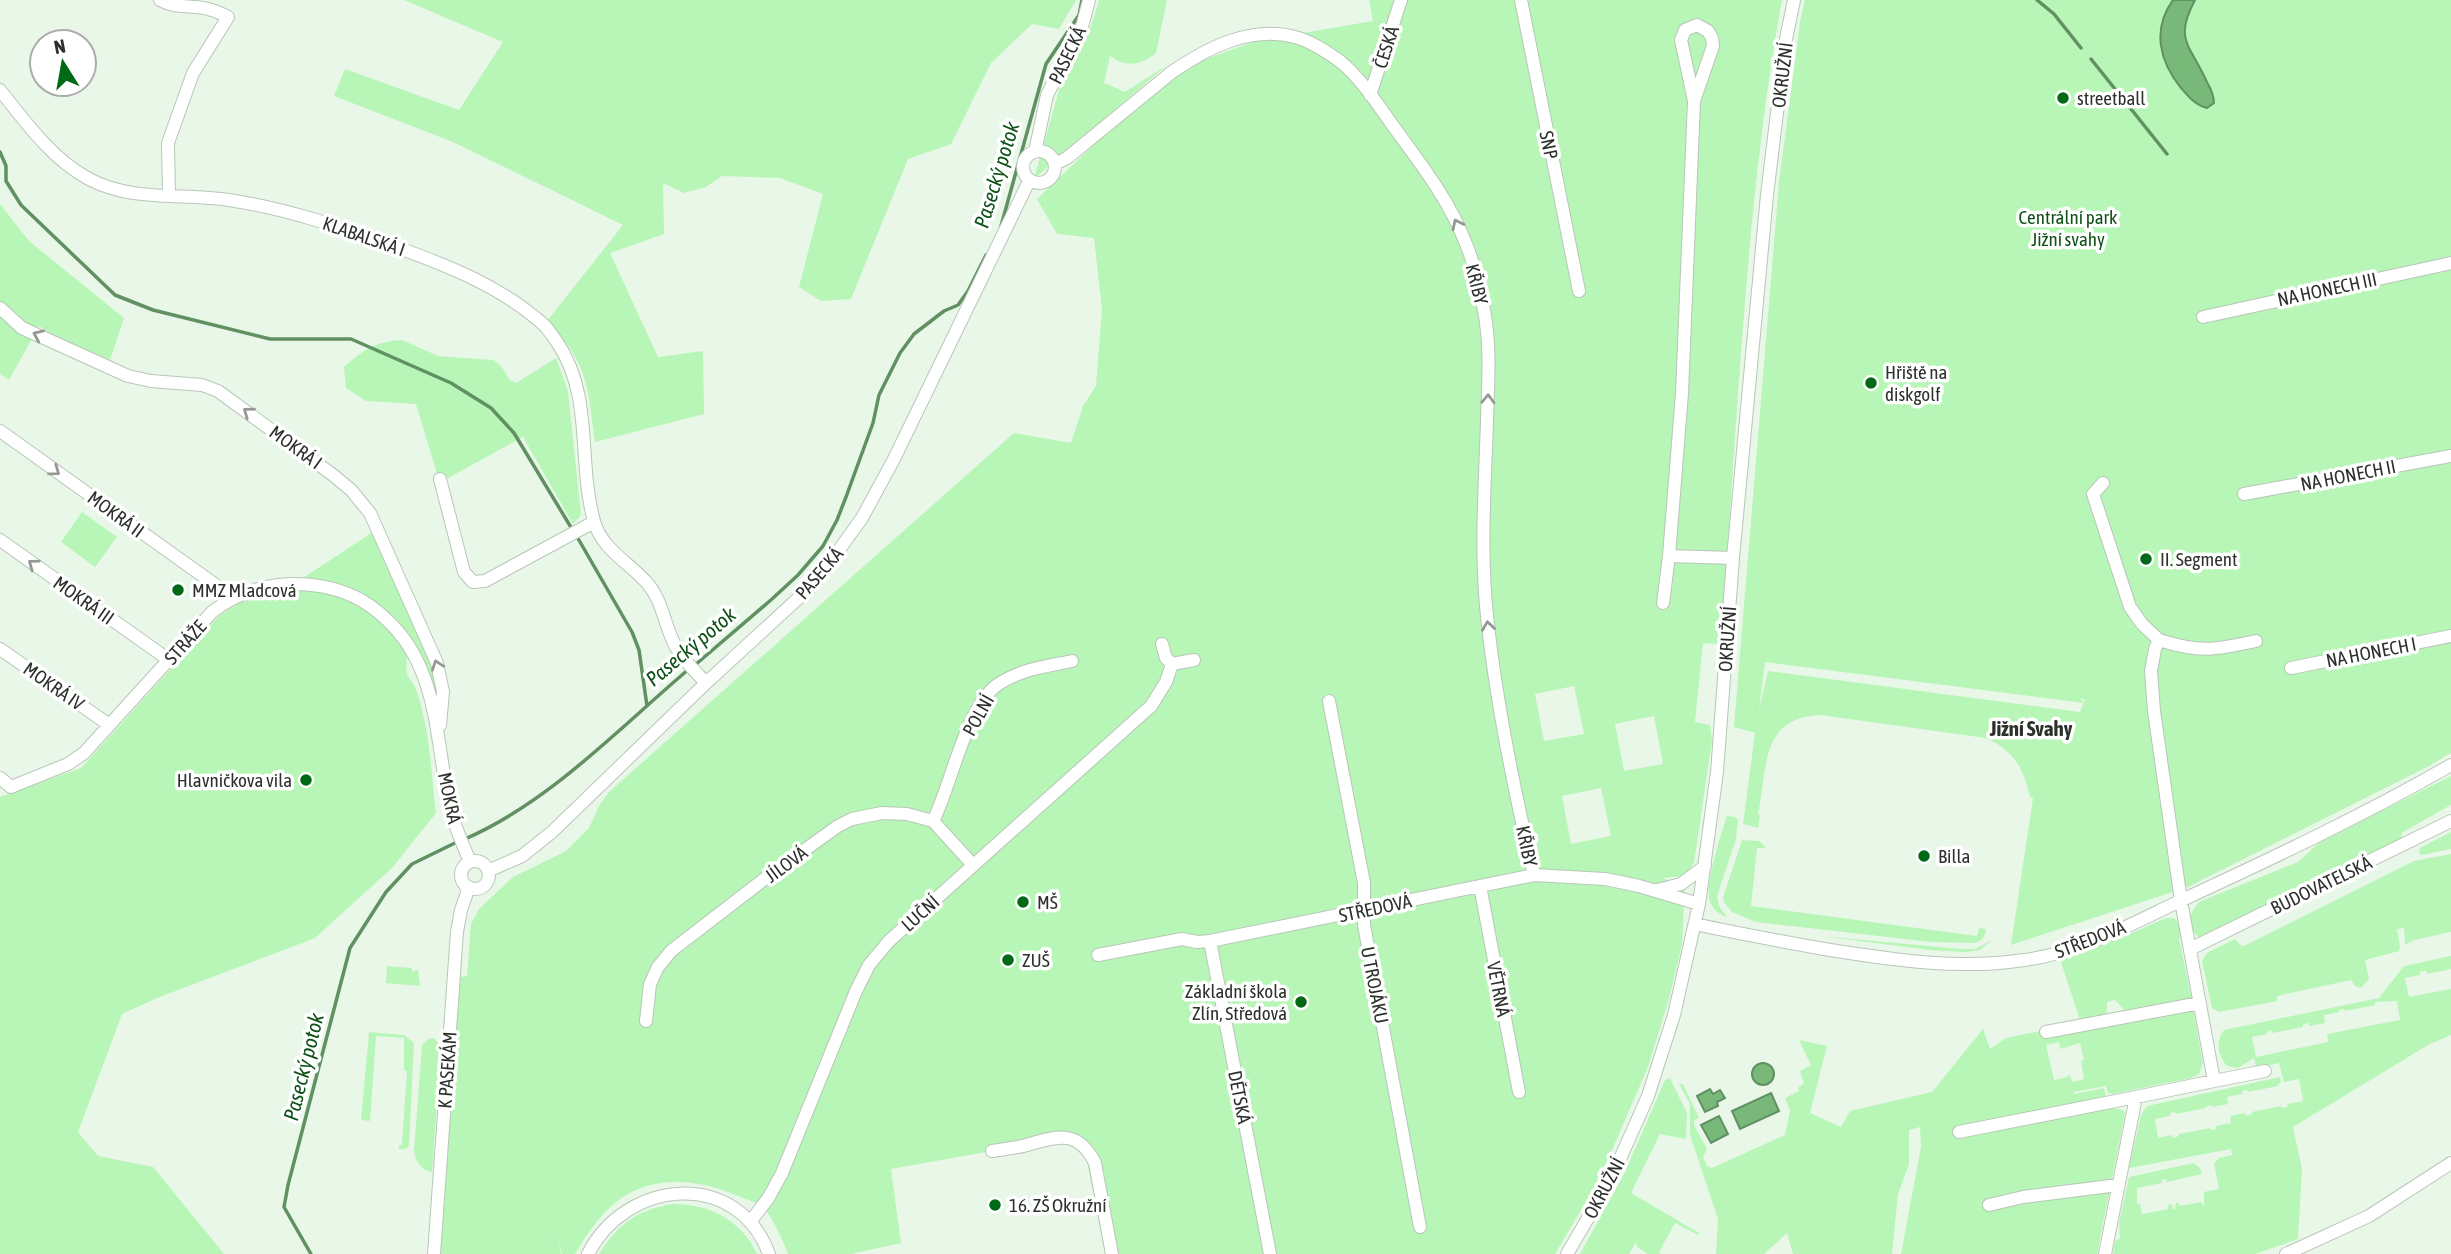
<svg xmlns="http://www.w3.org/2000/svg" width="2451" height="1254" viewBox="0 0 2451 1254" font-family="'Asap Condensed',sans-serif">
	<rect width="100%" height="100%" fill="#e9f7e8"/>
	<path fill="#b7f6b7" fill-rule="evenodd" d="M404,0H1076L1059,29L1032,24L991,63L951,144L908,159L851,299L821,301L799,287L823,194L780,178L722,176L706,187L684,193L663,183L664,234L610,253L658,357L703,351L704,414L595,442C588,386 588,363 547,321L623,225L453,142L334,96L345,69L459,110L503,42Z
		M1099,0H1167L1156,53C1142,65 1127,68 1110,56L1104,83L1125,92L1167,65L1034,179L1061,83L1089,33Z
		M1369,0H1782C1756,144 1745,291 1735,438C1730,506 1727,575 1719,644L1703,643L1695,722L1710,725L1712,740L1694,863L1685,876L1662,878L1685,886L1682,944L1669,999L1648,1067L1599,1180L1555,1254H1105L1082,1136L1073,1133L1031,1144L891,1169L901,1243L851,1254H788C785,1244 770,1213 763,1207C758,1203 749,1200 743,1198C705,1181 660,1173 623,1197C602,1211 588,1232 575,1254H562L558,1238L561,1254H439L460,980V977L467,976L471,924L479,909L513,877L566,851L589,828L599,806L609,792L1014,433L1071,443L1083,406L1096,386L1102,309L1094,238L1057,234L1037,199L1170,72L1256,41L1373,21ZM1574,686L1584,734L1544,741L1535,694ZM1654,716L1663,764L1624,771L1615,724ZM1601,788L1611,836L1571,844L1562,796Z
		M1805,0H2451V753L2429,766L2188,887L2011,945L2033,798L2030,797C2023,767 2014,751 1986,738L1820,715C1759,718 1768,769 1758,814L1760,815L1758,828L1743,824L1755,733L1734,727L1779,182L1800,22ZM1765,662L2084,703L2080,698L2085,700L2080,712L1768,671L1759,709Z
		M0,204L29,241L124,318L110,360L55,336L39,326L9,380L0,374Z
		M402,340L438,356L493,360L501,366L510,380L516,383L556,358L568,391L581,515L573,524L523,437L448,478L438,477L416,404L366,401L346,388L344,367C363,350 376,341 402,340Z
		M82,512L117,537L95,567L61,542Z
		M373,532L414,621L438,681L437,697C433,685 429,672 424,661C417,645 407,634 395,622C363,591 345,586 303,578Z
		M296,589C337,592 384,608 405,647C409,654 405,665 407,673C408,678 413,682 415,687C430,726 431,773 436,813L392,868L315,938L157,998L122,1014L78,1132L98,1156L153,1167L224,1254H0V797L81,768L218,617C243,598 266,592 296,589Z
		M2451,776V805L2401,833L2402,838L2200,938C2185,929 2188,911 2201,901L2298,862L2320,842Z
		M1727,816L1735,817L1738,820L1736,839L1717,896L1719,906L1727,917C1718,914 1711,908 1709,898C1706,880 1721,834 1727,816Z
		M2451,832V849L2421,855L2419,852L2420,848Z
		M1742,840L1759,841L1766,848H1757L1751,906L1977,936L1979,928L1986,929C1985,937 1982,942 1973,943L1931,942L1756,922L1732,912L1724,902L1723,897Z
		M2451,854V932L2414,940L2405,945L2404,928L2397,929L2400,946L2399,951L2365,960L2369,979L2361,988L2355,986L2351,980L2277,996V1001L2219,1012L2212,1008L2202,961L2207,953L2235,939L2242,946L2246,945L2414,861Z
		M2166,918H2174L2179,923L2182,937L2179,938L2192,1001L2125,1011L2115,1000L2107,1002V1012L2102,1017L2080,1020L2060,959L2121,938Z
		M1820,936L1961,949H1975L1992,940L1980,950L1964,952L1931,950Z
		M2451,956V969L2427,974L2426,971L2420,972V975L2405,978L2409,997L2451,989V1035L2428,1045L2293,1127L2302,1169L2298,1239L2255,1254H2113L2115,1241L2120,1238L2119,1224L2129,1177L2194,1163L2200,1168L2202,1174L2167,1182L2166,1179L2162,1180V1183L2137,1188V1204H2140L2142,1214L2168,1209V1205L2172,1204L2173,1209H2175L2176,1203H2179L2180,1206L2201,1202L2204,1207V1192L2219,1189L2214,1163L2219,1158L2232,1155L2231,1149L2129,1168L2141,1115L2147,1106L2280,1077L2281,1083L2278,1084V1086L2248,1092L2247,1090L2242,1091V1094L2227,1097L2228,1104L2212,1107L2211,1105L2207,1106L2206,1108L2176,1114L2175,1112L2170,1113V1116L2155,1119L2158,1138L2172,1135L2173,1138L2179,1136V1134L2210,1128L2211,1130L2216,1129V1126L2231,1123L2230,1116L2245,1113L2246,1116L2252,1114V1112L2281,1106L2282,1108L2288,1107L2287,1104L2303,1101L2299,1079L2284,1082L2279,1063L2256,1068L2254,1058L2238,1068L2227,1066C2218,1055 2215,1042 2224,1030L2379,998L2404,966ZM2397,1001L2400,1020L2327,1034L2328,1042L2256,1057L2252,1037L2267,1034L2266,1032L2272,1030L2273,1033L2303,1027V1024L2309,1023V1026L2325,1023L2324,1015L2339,1012V1010L2344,1009L2345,1011L2375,1005V1002Z
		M387,966L411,968L413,972L418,969L420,986L386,983Z
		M2193,1008L2203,1063L2199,1074L2191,1078L2112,1094L2108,1093L2106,1086L2073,1092L2074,1094L2104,1088L2109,1108L2123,1110L2125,1113L2097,1254H1901L1921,1147L1920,1127L1909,1130V1164L1898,1194L1892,1254H1793L1787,1233L1764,1254H1716L1718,1219L1690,1135V1104L1679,1084H1683L1699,1118L1694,1120V1125L1707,1149L1703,1157L1707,1166L1712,1168L1785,1135L1790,1111L1785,1098L1799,1091L1798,1088L1804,1083L1800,1071L1811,1065L1799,1040L1827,1046L1810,1113L1841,1127L1850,1111L1932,1092L1983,1029L1990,1049L2006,1038L2040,1031L2043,1035ZM2059,1042L2060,1049L2080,1043L2084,1060L2081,1061L2084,1079L2072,1082L2070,1074L2067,1077L2054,1080L2046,1045Z
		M369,1032L404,1035L414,1043L409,1146L405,1149H399V1145H402L407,1071L404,1070V1038L376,1036L370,1121L361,1120Z
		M434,1038L441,1047L432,1172C421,1170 415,1161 414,1151L422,1045L428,1039Z
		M1670,1078L1687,1113L1686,1139L1660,1134L1631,1193L1699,1233L1698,1235L1675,1223L1659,1252L1661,1254H1648L1637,1247L1636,1242L1629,1254H1580L1625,1172L1665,1080Z
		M672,1204C709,1204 741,1219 757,1254H599C618,1224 637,1210 672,1204Z"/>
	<path fill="#78b879" stroke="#619062" stroke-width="2" d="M2173,0H2195C2173,41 2191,45 2207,82C2211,89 2214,95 2214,103L2207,108C2195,105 2188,96 2181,88C2159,61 2152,29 2173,0Z
		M1752 1074a11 11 0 1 1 22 0a11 11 0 1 1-22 0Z
		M1710,1089L1713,1094L1720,1090L1725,1098L1717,1102L1718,1106L1705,1112L1697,1096Z
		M1771,1093L1779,1111L1740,1129L1732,1111Z
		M1719,1116L1728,1134L1711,1143L1701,1125Z"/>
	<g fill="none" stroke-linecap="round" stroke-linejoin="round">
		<path stroke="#619062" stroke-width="3.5" d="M2037,0L2054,14L2081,48
			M2091,59L2167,154
			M0,152L6,166V181L21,205L115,295L153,310L270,339H351L451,383L491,408L514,433L572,529
			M1001,226L1046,64L1079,15L1082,0
			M576,535L632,632L639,650L647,706
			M695,665L772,599L798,575L823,546L837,520L846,497L873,423L879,395L900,353L914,334L944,311L958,305L968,291L986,255
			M465,839C550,802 618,729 689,669
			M311,1254L284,1207L288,1185L350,948L386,892L412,864L457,842"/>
		<g stroke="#b8c6b8" stroke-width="14">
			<path id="minor" d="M160,0C182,12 198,0 228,17L193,73L168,143L169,196
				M1521,0L1579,291
				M0,90C26,123 52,159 89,179C132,202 182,193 229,200C287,209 341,227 396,247C449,266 502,287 544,325C549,330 553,337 557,342C594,397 577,460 594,521C602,550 629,562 648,584C662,601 664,622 673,641C680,657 694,670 706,683
				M1370,95L1401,0
				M1694,101L1713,46L1712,38L1708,31L1697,25L1685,30L1681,40L1694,101L1682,393L1669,556L1733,558
				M1023 167a16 16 0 1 1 32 0a16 16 0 1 1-32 0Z
				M1035,152L1047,95L1082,27L1089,0
				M1055,164L1067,158L1172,72C1207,48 1251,25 1295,37C1311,41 1327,52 1341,62C1361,79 1376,102 1391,123C1419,162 1449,199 1466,244C1475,264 1479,288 1484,310C1491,346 1488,384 1487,421C1485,485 1480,551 1487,616C1496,703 1514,790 1534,875
				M0,308L22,328L128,376L151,381L202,385L218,391L333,475L351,490L370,513L437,663L443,692L440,725
				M2203,317L2451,263
				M0,431L217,586L229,599
				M440,479L464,572L473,582L485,581L594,522
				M2103,483L2093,494L2130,607L2142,624L2159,640L2155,649L2151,671L2154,711L2181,901L2214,1081L2136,1097L2105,1254
				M2244,494L2451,456
				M0,540L169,660
				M1663,603L1669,556
				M2159,640C2200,653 2215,650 2256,641
				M1162,644L1166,658L1172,664
				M0,649L108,724
				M1172,664L1194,660
				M2291,668L2451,636
				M1329,701L1364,883V925L1420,1227
				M0,778L11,787L68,764L84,753L212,612C240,590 276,581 312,585C341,588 366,599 387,620C440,669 435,742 450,807C454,826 463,844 470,862
				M933,821C952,784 966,704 1000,683C1022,669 1048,666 1072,661
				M461 875a14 14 0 1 1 28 0a14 14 0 1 1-28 0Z
				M488,871L522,856L552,832L706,683L816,582L862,518L894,459L1029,181
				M1480,886L1519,1092
				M1657,890L1681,884L1705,866
				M1695,924C1740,934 1785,942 1830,950C1894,960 1960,970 2024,960C2080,953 2131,924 2182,900C2273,858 2364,815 2451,765
				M1210,941L1270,1254
				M2190,949L2451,821
				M1098,955L1182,939L1197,942L1210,941L1534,875L1605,879L1639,886L1699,904
				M646,1021L650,984L658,967L671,951L767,877L838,826L852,819L882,813L907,814L933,821L973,865
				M2046,1032L2200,1003
				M2214,1081L2265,1071
				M1959,1132L2136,1097
				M992,1151C1004,1149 1018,1148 1030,1144C1060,1135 1079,1131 1095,1163L1112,1254
				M1989,1205L2023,1197L2110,1186L2117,1187
				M750,1222L769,1197L782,1173L856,991L869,965L889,941L1151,706L1166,682L1172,664
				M434,1254L457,932L461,910L469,887
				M588,1254C626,1179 737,1168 769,1254
				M1567,1254L1612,1177L1648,1096L1674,1015L1699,904L1717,772L1733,558L1767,195L1786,39L1794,0
				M2286,1254L2369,1216L2451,1163"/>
		</g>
		<use href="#minor" stroke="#fff" stroke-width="12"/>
	</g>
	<defs><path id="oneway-chevron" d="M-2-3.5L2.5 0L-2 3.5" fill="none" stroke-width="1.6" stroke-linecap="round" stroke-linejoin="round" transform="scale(1.75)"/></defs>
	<g stroke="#969896">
		<use href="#oneway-chevron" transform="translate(1457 224) rotate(-116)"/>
		<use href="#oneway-chevron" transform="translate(38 335) rotate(-156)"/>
		<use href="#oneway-chevron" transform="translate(1488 399) rotate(-88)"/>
		<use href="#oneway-chevron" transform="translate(248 412) rotate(-144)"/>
		<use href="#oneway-chevron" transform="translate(55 471) rotate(36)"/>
		<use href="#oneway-chevron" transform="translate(33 564) rotate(-144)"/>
		<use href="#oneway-chevron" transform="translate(1488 626) rotate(-98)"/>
		<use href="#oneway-chevron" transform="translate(437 665) rotate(-109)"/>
	</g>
	<g fill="#006916" stroke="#fff" stroke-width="2.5">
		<circle cx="2063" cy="98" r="7"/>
		<circle cx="1871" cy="383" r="7"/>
		<circle cx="2146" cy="559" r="7"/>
		<circle cx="178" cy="590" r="7"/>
		<circle cx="306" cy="780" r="7"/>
		<circle cx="1924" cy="856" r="7"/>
		<circle cx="1023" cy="902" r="7"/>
		<circle cx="1008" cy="960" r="7"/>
		<circle cx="1301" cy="1002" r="7"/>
		<circle cx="995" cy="1205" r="7"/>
	</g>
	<g text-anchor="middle" stroke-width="7" stroke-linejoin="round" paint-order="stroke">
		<g font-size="19" fill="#2c312c" stroke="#fff">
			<text transform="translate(1386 47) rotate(-72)" y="7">ČESKÁ</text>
			<text transform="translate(1067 55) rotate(-64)" y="7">PASECKÁ</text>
			<text transform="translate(1782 75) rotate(-83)" y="7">OKRUŽNÍ</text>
			<text transform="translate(1549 145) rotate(78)" y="7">SNP</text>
			<text transform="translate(364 236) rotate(19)" y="7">KLABALSKÁ I</text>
			<text transform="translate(1477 284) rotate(76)" y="7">KŘIBY</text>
			<text transform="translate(2327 289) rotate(-12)" y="7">NA HONECH III</text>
			<text transform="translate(296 447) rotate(36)" y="7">MOKRÁ I</text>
			<text transform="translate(2348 475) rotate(-11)" y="7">NA HONECH II</text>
			<text transform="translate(116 514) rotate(36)" y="7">MOKRÁ II</text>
			<text transform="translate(819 573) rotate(-49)" y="7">PASECKÁ</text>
			<text transform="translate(84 600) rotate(35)" y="7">MOKRÁ III</text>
			<text transform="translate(1727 639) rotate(-86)" y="7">OKRUŽNÍ</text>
			<text transform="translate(185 642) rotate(-48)" y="7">STRÁŽE</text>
			<text transform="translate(2371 652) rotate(-11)" y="7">NA HONECH I</text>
			<text transform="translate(54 686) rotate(35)" y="7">MOKRÁ IV</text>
			<text transform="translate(978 715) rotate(-61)" y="7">POLNÍ</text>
			<text transform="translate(450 798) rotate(78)" y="7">MOKRÁ</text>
			<text transform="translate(1527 846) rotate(78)" y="7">KŘIBY</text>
			<text transform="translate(786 864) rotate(-36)" y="7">JÍLOVÁ</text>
			<text transform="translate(2321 885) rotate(-26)" y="7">BUDOVATELSKÁ</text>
			<text transform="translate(1375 908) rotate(-12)" y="7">STŘEDOVÁ</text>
			<text transform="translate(920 913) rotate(-42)" y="7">LUČNÍ</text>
			<text transform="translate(2090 939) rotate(-21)" y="7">STŘEDOVÁ</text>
			<text transform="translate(1375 985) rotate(79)" y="7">U TROJÁKU</text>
			<text transform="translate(1499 989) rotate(79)" y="7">VĚTRNÁ</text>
			<text transform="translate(447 1070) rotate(-86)" y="7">K PASEKÁM</text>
			<text transform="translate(1240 1097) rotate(79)" y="7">DĚTSKÁ</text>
			<text transform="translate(1604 1188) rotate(-62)" y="7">OKRUŽNÍ</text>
		</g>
		<g font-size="19" fill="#2c312c" stroke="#fff" text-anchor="start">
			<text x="2077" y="105">streetball</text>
			<text x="1885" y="379">Hřiště na<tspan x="1885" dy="22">diskgolf</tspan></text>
			<text x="2160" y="566">II. Segment</text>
			<text x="192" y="597">MMZ Mladcová</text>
			<text x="292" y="787" text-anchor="end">Hlavničkova vila</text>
			<text x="1938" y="863">Billa</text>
			<text x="1037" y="909">MŠ</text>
			<text x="1022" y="967">ZUŠ</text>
			<text x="1287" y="998" text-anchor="end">Základní škola<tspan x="1287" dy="22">Zlín, Středová</tspan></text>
			<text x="1009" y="1212">16. ZŠ Okružní</text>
		</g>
		<g font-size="19" fill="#0f5318" stroke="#fff">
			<text x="2068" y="224">Centrální park<tspan x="2068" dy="22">Jižní svahy</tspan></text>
		</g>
		<g font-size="21" font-style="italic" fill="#0c5116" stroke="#fff">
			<text transform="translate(997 175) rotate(-73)" y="7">Pasecký potok</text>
			<text transform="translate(691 647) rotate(-40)" y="7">Pasecký potok</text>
			<text transform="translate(304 1067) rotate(-76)" y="7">Pasecký potok</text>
		</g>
		<g font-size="21" font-weight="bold" fill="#2c312c" stroke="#fff">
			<text x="2031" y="736">Jižní Svahy</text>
		</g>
	</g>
	<g transform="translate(63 63) rotate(349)"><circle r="33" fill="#ffffff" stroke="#abadab" stroke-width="2"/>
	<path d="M0-5L12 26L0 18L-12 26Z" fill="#006916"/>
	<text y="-10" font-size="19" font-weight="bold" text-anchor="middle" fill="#2c312c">N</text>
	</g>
</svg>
